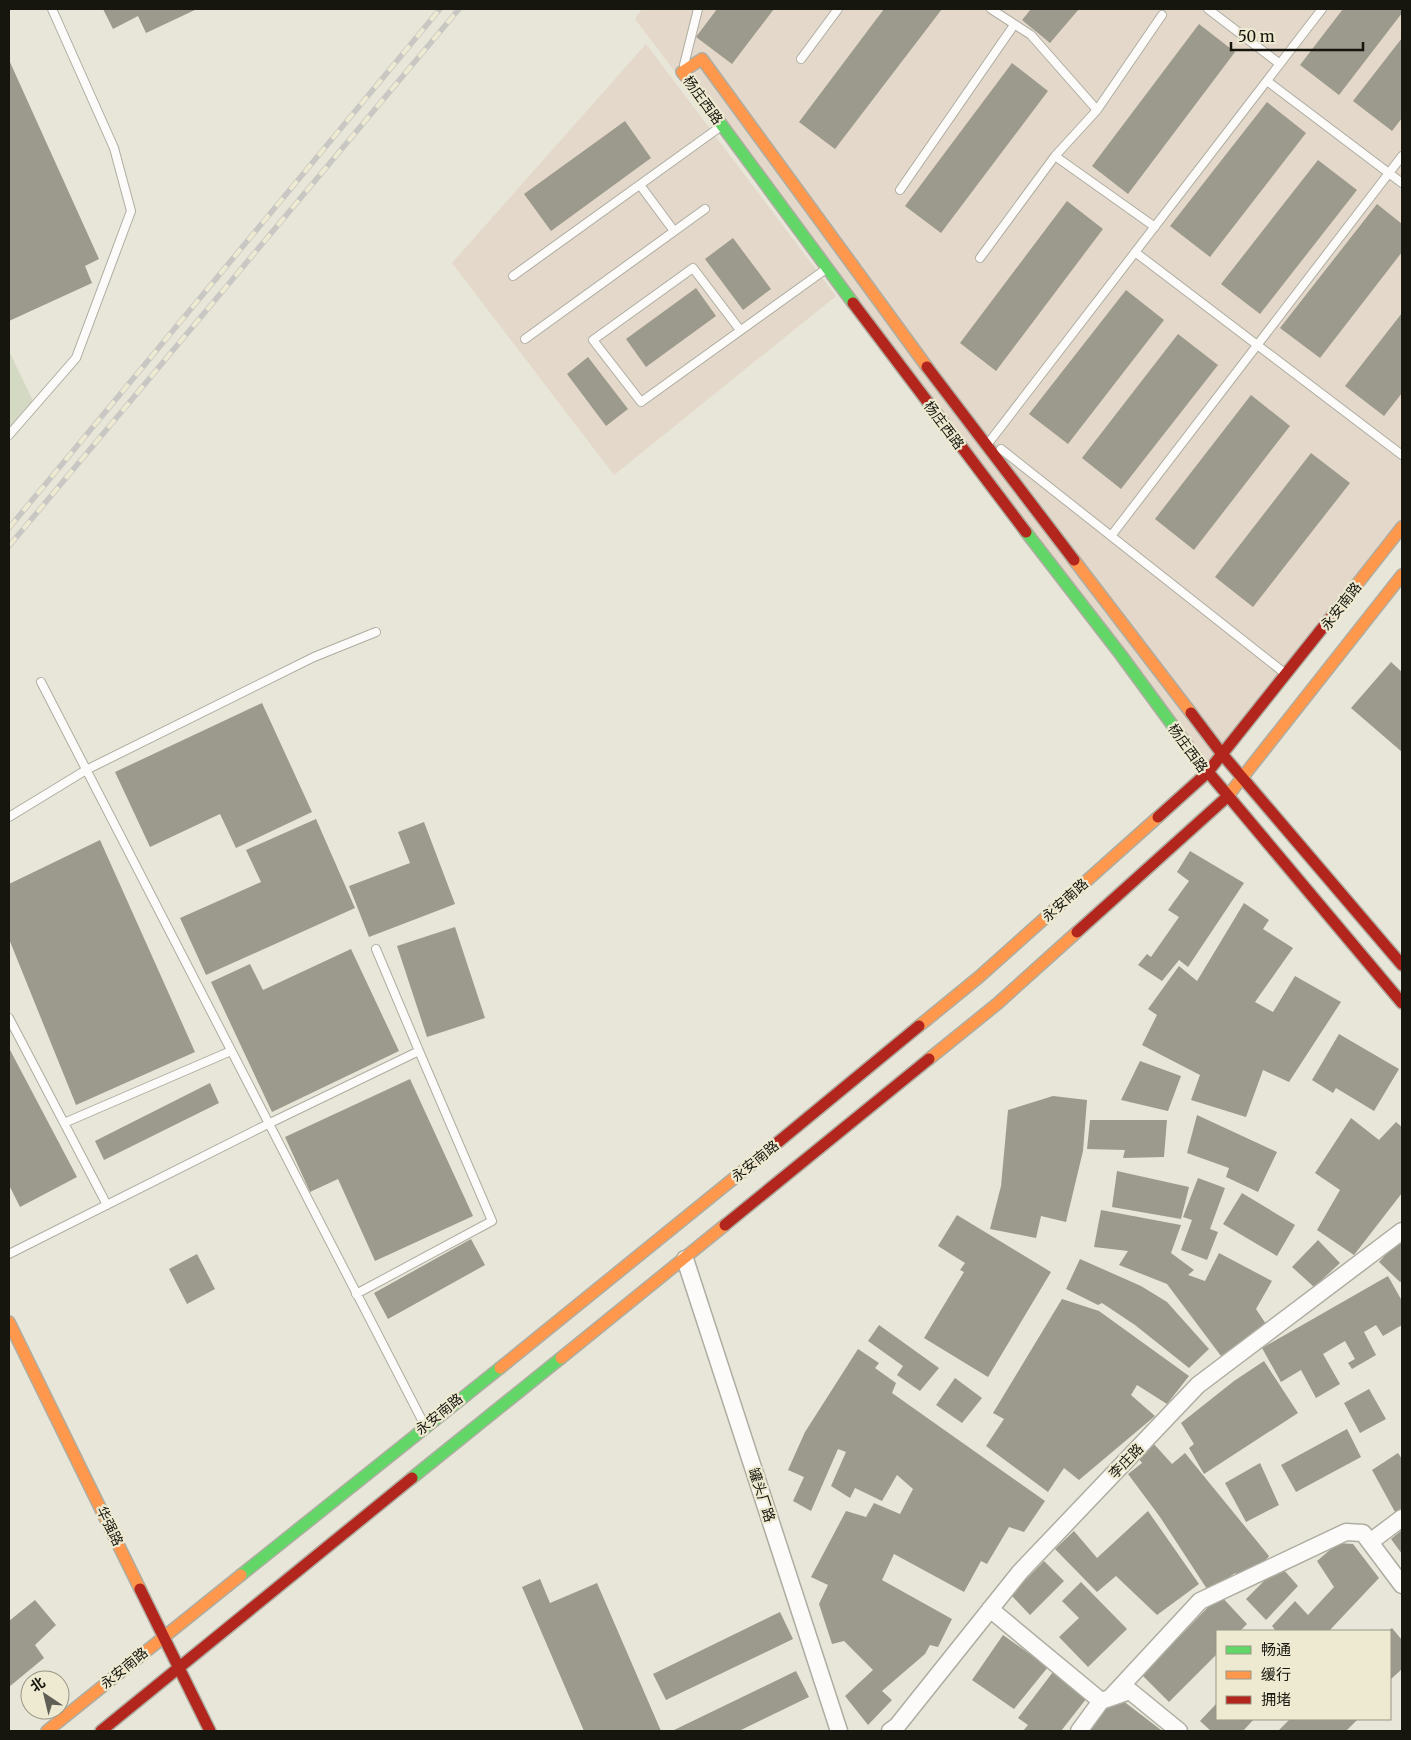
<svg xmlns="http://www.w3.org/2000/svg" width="1411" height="1740" viewBox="0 0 1411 1740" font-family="Merriweather,'Noto Sans SC',serif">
	<rect width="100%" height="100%" fill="#e8e6d8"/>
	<path fill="#e3d8c9" d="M642,9H1402V527L1207,773L635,19Z
		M646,44L836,296L614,475L452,263Z"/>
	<path fill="#d4d9c4" d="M9,351L35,405L9,435Z"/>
	<path fill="#9c9a8c" d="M103,9H197L146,33L138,16L113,29Z
		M717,9H774L732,64L696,37Z
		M884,9H942L835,149L799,122Z
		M1031,9H1079L1050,43L1022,20Z
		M1343,9H1402V13L1339,95L1300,65Z
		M1199,24L1235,52L1128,194L1092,166Z
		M1402,38V118L1392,131L1353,101Z
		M9,60L99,259L85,266L92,283L9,321Z
		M1012,63L1048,91L941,233L905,206Z
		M1267,102L1306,133L1210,257L1170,226Z
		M625,121L651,158L551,231L524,194Z
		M1318,160L1357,190L1260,314L1221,284Z
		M1067,201L1103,229L996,371L960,343Z
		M1377,204L1402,224V252L1320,358L1280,328Z
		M733,238L771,289L743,310L705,259Z
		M696,288L716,316L646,367L626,339Z
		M1126,290L1164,320L1068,444L1029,414Z
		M1402,313V393L1384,416L1345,386Z
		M1178,334L1218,365L1121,489L1082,458Z
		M588,357L628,409L606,426L567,374Z
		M1251,395L1290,426L1194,550L1155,519Z
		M1311,453L1350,483L1253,607L1215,577Z
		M1391,662L1402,672V752L1351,708Z
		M262,703L312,812L236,848L220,814L150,847L115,772Z
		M316,819L355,908L206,975L180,918L261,882L246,850Z
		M424,822L455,904L369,937L349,886L410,863L398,832Z
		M100,840L195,1052L76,1105L9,939V884Z
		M1190,851L1244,883L1188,967L1179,960L1162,981L1138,965L1147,954L1151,957L1179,917L1168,910L1189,881L1177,872Z
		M1244,903L1269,920L1263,929L1293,948L1255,1002L1273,1012L1295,976L1341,1002L1289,1082L1263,1070L1246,1117L1191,1100L1200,1075L1142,1045L1157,1015L1148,1009L1179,966L1197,981Z
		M455,927L485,1018L427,1037L397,946Z
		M351,949L399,1051L272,1112L211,982L250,964L263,990Z
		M1339,1034L1399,1069L1374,1111L1336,1088L1333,1093L1312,1080Z
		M9,1048L77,1177L20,1207L9,1185Z
		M1140,1061L1181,1076L1168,1111L1121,1100Z
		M410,1079L473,1216L375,1261L338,1179L310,1192L285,1137Z
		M210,1083L219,1103L104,1160L95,1141Z
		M1053,1096L1087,1100L1083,1151L1066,1222L1041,1216L1036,1238L990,1229L1001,1186L1008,1110Z
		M1197,1115L1277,1152L1258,1192L1226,1177L1229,1168L1187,1153Z
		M1351,1118L1379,1140L1396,1122L1402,1127V1193L1354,1255L1317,1230L1340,1190L1315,1173Z
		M1090,1120H1167L1164,1157L1123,1158L1125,1150L1087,1149Z
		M1117,1171L1189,1187L1181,1219L1112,1207Z
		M1198,1178L1225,1188L1210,1229L1218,1232L1207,1260L1181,1250L1192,1220L1183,1217Z
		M1242,1193L1295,1225L1277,1256L1223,1224Z
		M1101,1210L1181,1225L1171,1253L1194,1270L1188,1275L1205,1281L1219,1253L1272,1281L1256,1309L1266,1324L1221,1356L1167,1284L1119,1265L1128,1251L1094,1247Z
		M957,1215L1051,1272L988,1377L924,1338L964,1272L960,1270L965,1263L938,1246Z
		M1402,1237V1281L1400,1282L1379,1262Z
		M471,1239L485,1265L388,1319L374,1293Z
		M1318,1240L1340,1263L1314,1287L1292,1267Z
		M197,1254L215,1289L187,1304L169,1269Z
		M1080,1259L1141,1286L1167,1302L1209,1349L1189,1368L1135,1325L1102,1303L1098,1305L1066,1289Z
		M1388,1276L1402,1301V1325L1383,1336L1376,1325L1364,1332L1376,1355L1352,1369L1348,1363L1355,1359L1345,1341L1323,1354L1340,1384L1316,1398L1301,1370L1281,1382L1262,1348Z
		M1062,1299L1099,1311L1189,1376L1167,1404L1137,1385L1131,1395L1155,1416L1079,1480L1064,1468L1048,1492L986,1446L1004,1419L993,1413Z
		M879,1325L939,1368L920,1391L897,1375L903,1366L868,1341Z
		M858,1349L879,1363L875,1368L896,1383L892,1393L1045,1501L1024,1532L1009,1527L987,1564L981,1561L964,1592L894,1554L882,1580L952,1619L938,1647L930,1645L925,1654L882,1691L892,1700L868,1725L845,1696L873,1670L844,1641L832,1644L819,1604L828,1585L811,1577L846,1511L866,1517L874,1503L900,1514L913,1489L897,1475L882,1501L855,1488L850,1498L831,1486L846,1452L838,1449L811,1511L793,1501L804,1477L788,1470L805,1432Z
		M1264,1361L1298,1413L1204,1474L1189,1448L1194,1444L1181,1423L1234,1381Z
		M955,1378L982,1398L962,1423L936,1405Z
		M1369,1389L1386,1419L1360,1433L1344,1403Z
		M1347,1429L1361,1457L1296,1492L1281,1465Z
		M1153,1443L1172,1464L1185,1453L1269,1556L1257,1572L1237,1578L1235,1573L1209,1592L1160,1517L1128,1474L1142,1463L1137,1456Z
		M1398,1453L1402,1459V1508L1395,1512L1372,1470Z
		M1260,1463L1279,1505L1246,1522L1225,1483Z
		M1148,1511L1199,1584L1157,1615L1116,1576L1097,1592L1055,1549L1074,1531L1097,1558Z
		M1402,1530V1554L1391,1539Z
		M1338,1543L1353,1544L1379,1578L1329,1631H1276L1272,1626L1295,1601L1308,1615L1334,1587L1317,1561Z
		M1044,1561L1064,1581L1030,1615L1011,1595Z
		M1283,1569L1298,1586L1266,1620L1246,1599L1267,1578Z
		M540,1579L550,1603L597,1583L661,1731H584L522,1587Z
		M1081,1582L1127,1629L1088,1667L1059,1637L1079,1618L1062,1601Z
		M1220,1595L1247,1624L1240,1631H1217V1654L1169,1702L1142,1675Z
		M35,1600L56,1625L35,1645L44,1658L9,1687V1621Z
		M780,1612L793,1639L666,1700L653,1674Z
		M1392,1628L1402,1640V1669L1390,1680L1388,1631Z
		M1003,1635L1048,1667L1014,1709L972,1680Z
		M1056,1668L1090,1694L1061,1731H1023L1028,1725L1018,1718Z
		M796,1671L809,1697L739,1731H672Z
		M1118,1697L1161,1730L1160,1731H1085L1107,1702Z
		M1217,1703V1719H1254L1243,1731H1211L1200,1721Z
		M1290,1719H1358L1346,1731H1278Z"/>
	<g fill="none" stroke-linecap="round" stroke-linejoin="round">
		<g stroke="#aeada2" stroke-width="10">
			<path id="lane" d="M991,9L1031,35L1097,110
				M1208,9L1280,64
				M801,59L838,9
				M684,65L698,9
				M1267,81L1402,183
				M1055,156L1155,227
				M640,185L674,231
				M900,190L1014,25
				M1135,252L1402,455
				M980,258L1055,156L1097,110L1162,15
				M513,276L720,127
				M740,330L693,268L593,340L641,402L826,269
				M525,339L705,209
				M9,435L76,358L131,211L114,148L52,9
				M990,441L1322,9
				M1001,449L1282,671
				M1111,536L1402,156
				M41,682L424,1424
				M9,817L86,770L314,657L376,632
				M9,1018L107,1205
				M64,1123L231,1051
				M9,1254L268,1124L419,1051L376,949
				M356,1294L492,1221L419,1051"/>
		</g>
		<g stroke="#aeada2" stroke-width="19">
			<path id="street" d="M685,1259L839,1731
				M1370,1542L1402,1518
				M990,1609L1101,1701L1130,1691L1179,1731
				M1111,1697L1200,1601L1346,1532L1363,1533L1402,1585
				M890,1731L897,1726L1020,1572L1198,1385L1402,1231
				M1079,1731L1101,1701"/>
		</g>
		<g stroke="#aeada2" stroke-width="14">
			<path id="fast" d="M690,82L853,303
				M1026,532L1121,655L1198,760
				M412,1478L561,1358
				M241,1575L500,1368"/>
		</g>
		<g stroke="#aeada2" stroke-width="14">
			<path id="slow" d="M690,82L682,72L702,59L927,367
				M1074,560L1191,713
				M1336,611L1402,527
				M1227,797L1402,575
				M919,1026L979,977L1158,817
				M929,1059L997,1004L1077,932
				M9,1322L140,1589
				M561,1358L725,1225
				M500,1368L754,1162
				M47,1731L241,1575"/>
		</g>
		<g stroke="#aeada2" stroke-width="14">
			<path id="jam" d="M853,303L1026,532
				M927,367L1074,560
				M1191,713L1222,754L1402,965
				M1198,760L1402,1003
				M1158,817L1207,773L1336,611
				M1077,932L1227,797
				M754,1162L919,1026
				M725,1225L929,1059
				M140,1589L210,1731
				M101,1731L412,1478"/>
		</g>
		<use href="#lane" stroke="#fcfbf9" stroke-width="8"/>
		<use href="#street" stroke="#fcfbf9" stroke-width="16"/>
		<use href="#fast" stroke="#63d668" stroke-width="11"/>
		<use href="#slow" stroke="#ff974d" stroke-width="11"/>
		<use href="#jam" stroke="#b3261e" stroke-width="11"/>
		<g stroke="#c8c7c3" stroke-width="5.5">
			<path id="rail" d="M9,528L440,9
				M9,546L459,9"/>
		</g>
		<use href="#rail" stroke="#eeead2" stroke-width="4" stroke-dasharray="11" stroke-linecap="butt"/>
	</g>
	<g text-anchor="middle" stroke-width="4.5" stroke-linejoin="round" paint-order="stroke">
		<g font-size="14" fill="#17160e" stroke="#eeead2">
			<text transform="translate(703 100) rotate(54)" y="5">杨庄西路</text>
			<text transform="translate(944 425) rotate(53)" y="5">杨庄西路</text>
			<text transform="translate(1341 606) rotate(-52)" y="5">永安南路</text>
			<text transform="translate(1188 748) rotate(54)" y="5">杨庄西路</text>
			<text transform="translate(1065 900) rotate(-42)" y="5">永安南路</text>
			<text transform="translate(755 1161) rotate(-39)" y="5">永安南路</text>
			<text transform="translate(439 1414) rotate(-39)" y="5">永安南路</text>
			<text transform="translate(1126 1461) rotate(-46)" y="5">李庄路</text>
			<text transform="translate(762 1495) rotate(72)" y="5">罐头厂路</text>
			<text transform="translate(110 1526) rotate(64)" y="5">华强路</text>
			<text transform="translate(124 1668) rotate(-39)" y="5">永安南路</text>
		</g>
	</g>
	<rect width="1411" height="1740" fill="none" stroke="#17160e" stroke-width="20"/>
	<rect x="1216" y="1630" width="175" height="90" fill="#eeead2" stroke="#989584"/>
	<rect x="1226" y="1646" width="25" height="8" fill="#63d668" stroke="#989584"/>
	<text x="1261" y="1655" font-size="15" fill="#17160e">畅通</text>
	<rect x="1226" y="1671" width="25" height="8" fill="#ff974d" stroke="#989584"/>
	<text x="1261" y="1680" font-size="15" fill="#17160e">缓行</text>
	<rect x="1226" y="1696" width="25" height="8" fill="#b3261e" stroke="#989584"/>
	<text x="1261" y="1705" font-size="15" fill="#17160e">拥堵</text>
	<g transform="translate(45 1695) rotate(325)"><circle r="24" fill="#eeead2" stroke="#989584"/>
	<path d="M0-4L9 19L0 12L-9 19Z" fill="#605f55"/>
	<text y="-8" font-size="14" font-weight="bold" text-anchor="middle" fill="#17160e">北</text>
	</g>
	<path d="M1231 42v8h132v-8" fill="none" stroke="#17160e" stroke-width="2.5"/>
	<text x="1238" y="42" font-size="15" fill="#17160e" stroke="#eeead2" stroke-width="4" paint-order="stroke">50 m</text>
</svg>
